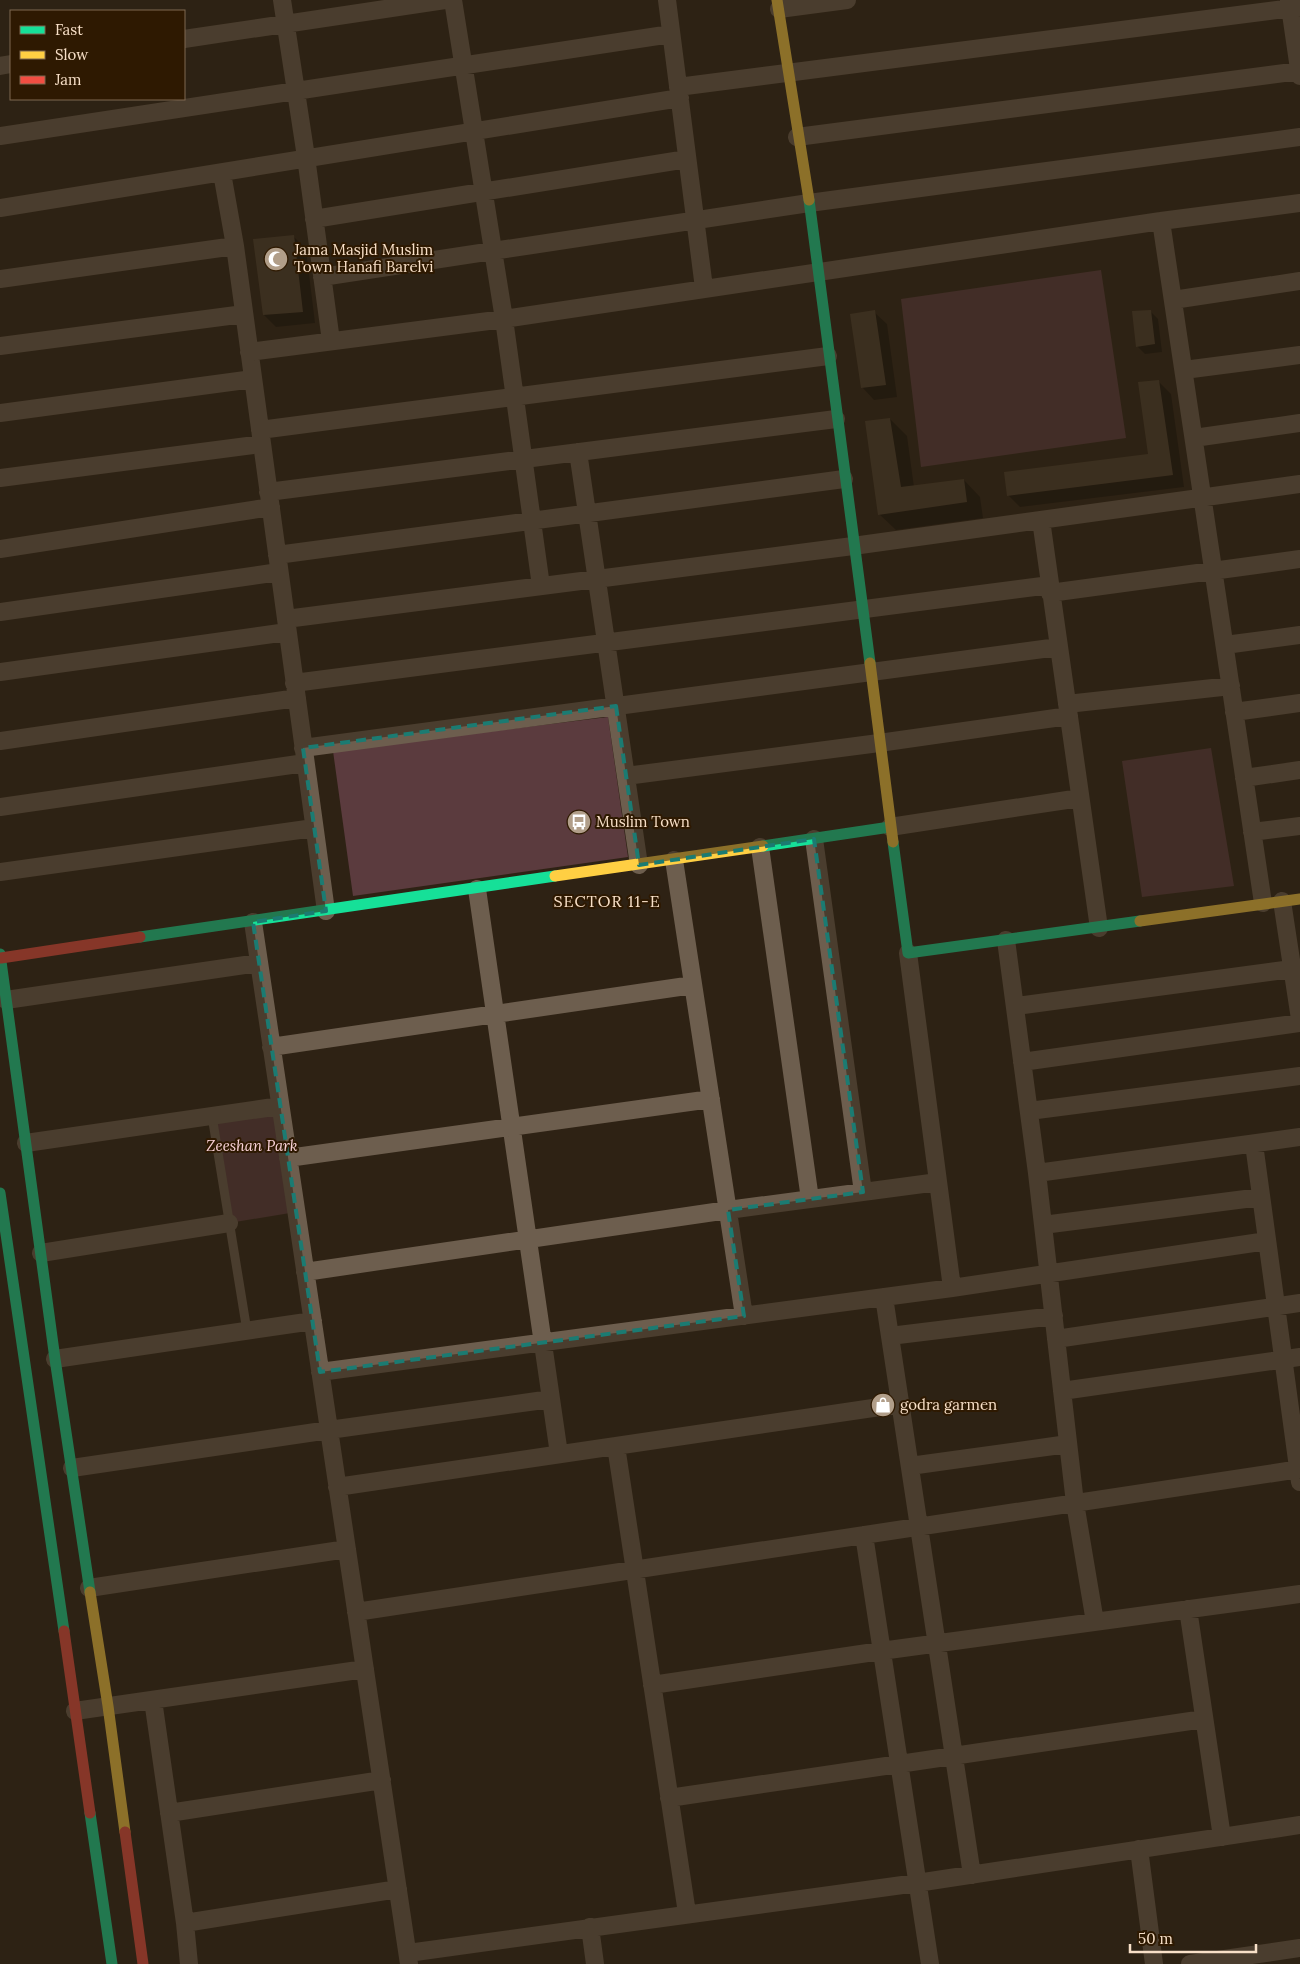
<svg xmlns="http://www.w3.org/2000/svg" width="1300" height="1964" viewBox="0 0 1300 1964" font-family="Lora,serif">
	<rect width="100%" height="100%" fill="#2e2214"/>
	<path fill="#5b3b3e" d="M1101,270L1126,438L921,467L901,299Z
		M608,717L628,857L353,896L333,751Z
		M1211,748L1234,886L1142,897L1122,761Z
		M280,1106L296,1212L229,1223L212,1116Z"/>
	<path fill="#0007" d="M293,236L306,249L315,323L276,327L264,315Z
		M1150,311L1158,319L1162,352L1145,354L1137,346Z
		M874,312L887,324L897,397L874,400L862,387Z
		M1158,381L1171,394L1184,487L1020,507L1008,495L1149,455Z
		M890,419L907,436L914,487L964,480L980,497L983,518L896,530L879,514Z"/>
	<path fill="#4d3f2d" d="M294,235L303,312L263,315L253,239Z
		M875,310L886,385L861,388L850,314Z
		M1151,310L1155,344L1136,347L1132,311Z
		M1159,380L1173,475L1007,496L1004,472L1148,454L1138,382Z
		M890,418L901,487L964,479L967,502L878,515L865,421Z"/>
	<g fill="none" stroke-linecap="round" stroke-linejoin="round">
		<path stroke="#6d5e4e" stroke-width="9" d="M212,1116L247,1331"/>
		<path stroke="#6d5e4e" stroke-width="18" d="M282,0L306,157L331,341
			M453,0L504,319L541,586
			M667,0L704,288
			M1289,0L1300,76
			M779,9L847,0
			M184,39L445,0
			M0,66L11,64
			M678,87L1300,7
			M0,136L671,34
			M797,137L1300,71
			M222,173L235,246L326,911
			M0,208L680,98
			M314,219L687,159
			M1161,221L1263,903
			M322,277L809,203L1300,137
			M0,279L235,246
			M1173,300L1300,281
			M0,346L244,314
			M249,352L504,319L1161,221L1300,203
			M1184,370L1300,355
			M0,413L253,379
			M260,430L828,356
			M1194,438L1300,423
			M578,452L639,865
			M0,478L262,444
			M268,492L836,419
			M1041,520L1099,928
			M0,549L271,507
			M277,555L844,479
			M1050,593L1300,559
			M0,612L279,572
			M286,619L853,546L1300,484
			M1225,645L1300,635
			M0,672L287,632
			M294,683L1050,585
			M1067,704L1231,686
			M1234,712L1300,703
			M0,741L297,698
			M303,748L1058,647
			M626,776L879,743L1069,716
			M1244,778L1300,770
			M0,807L305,763
			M890,827L1080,798
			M1252,832L1300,826
			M814,839L863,1192
			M760,847L810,1199
			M674,860L744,1316
			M0,872L314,828
			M477,889L559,1454
			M1282,901L1300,1019
			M253,922L409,1964
			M1006,940L1037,1173L1075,1503L1095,1622
			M908,953L952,1288
			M6,1000L259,963
			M1016,1006L1292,969
			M271,1047L693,985
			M1022,1062L1300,1023
			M1029,1111L1300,1076
			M26,1143L280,1106
			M1254,1144L1300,1482
			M288,1158L711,1099
			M1037,1173L1300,1137
			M1043,1225L1261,1197
			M41,1253L229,1223
			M305,1272L728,1210L938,1182
			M884,1297L972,1875
			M890,1336L1054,1316
			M1056,1339L1300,1303
			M55,1359L313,1321
			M320,1372L952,1288L1267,1241
			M1062,1391L1300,1357
			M616,1446L687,1913
			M910,1466L1068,1444
			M72,1468L329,1430L551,1399
			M337,1487L900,1404
			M864,1535L930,1964
			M89,1588L347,1549
			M1188,1609L1222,1837
			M356,1612L1300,1469
			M652,1685L881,1651L1300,1594
			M153,1700L185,1923L189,1964
			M75,1711L365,1669
			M669,1798L1204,1719
			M169,1813L382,1780
			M1139,1849L1154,1964
			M185,1923L398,1889
			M590,1927L595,1964
			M408,1953L917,1883L1300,1825
			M1190,1964L1300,1948"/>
		<path stroke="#16e098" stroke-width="11" d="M809,200L870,663
			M893,842L908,953L1140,921
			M763,846L890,827
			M140,937L555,876
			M0,954L55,1359L90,1592
			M0,1193L64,1631
			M90,1813L112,1964"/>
		<path stroke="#ffcf43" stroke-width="11" d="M777,0L809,200
			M870,663L893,842
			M555,876L763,846
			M1140,921L1300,899
			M90,1592L108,1706L125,1832"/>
		<path stroke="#f24e42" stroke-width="11" d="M1,958L140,937
			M64,1631L90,1813
			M125,1832L143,1964"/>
	</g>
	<path d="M0 0H1300V1964H0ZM616,706L639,865L814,839L863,1192L728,1210L744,1316L320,1372L253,922L326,911L303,748Z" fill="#2e2214" fill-opacity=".55" fill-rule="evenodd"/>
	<path fill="none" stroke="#1b7b72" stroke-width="4" stroke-dasharray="10 6" stroke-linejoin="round" d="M616,706L639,865L814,839L863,1192L728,1210L744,1316L320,1372L253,922L326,911L303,748Z"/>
	<defs>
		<g id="mosque-disc" transform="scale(1.25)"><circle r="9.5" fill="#b19e89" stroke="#2e1901"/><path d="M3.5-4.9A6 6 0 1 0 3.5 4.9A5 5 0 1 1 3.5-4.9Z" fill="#fff"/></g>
		<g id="bus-disc" transform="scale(1.25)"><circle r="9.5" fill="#b19e89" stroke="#2e1901"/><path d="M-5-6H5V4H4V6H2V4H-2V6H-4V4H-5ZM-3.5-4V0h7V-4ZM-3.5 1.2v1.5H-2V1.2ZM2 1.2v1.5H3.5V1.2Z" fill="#fff"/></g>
		<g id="shop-disc" transform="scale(1.25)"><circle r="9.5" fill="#b19e89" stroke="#2e1901"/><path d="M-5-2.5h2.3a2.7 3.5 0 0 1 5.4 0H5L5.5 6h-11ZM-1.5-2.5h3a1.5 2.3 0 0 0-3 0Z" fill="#fff"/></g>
	</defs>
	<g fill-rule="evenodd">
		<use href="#mosque-disc" x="276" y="259"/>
		<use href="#bus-disc" x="579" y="822"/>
		<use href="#shop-disc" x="883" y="1405"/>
	</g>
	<g text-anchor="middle" stroke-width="4" stroke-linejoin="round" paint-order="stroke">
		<g font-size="15" fill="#f8e0c8" stroke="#2e1901" text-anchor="start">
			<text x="294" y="255">Jama Masjid Muslim<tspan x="294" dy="17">Town Hanafi Barelvi</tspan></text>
			<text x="596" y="827">Muslim Town</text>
			<text x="900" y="1410">godra garmen</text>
		</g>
		<g font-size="15" font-style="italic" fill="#fad3d9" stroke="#2e1901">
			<text x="252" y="1151">Zeeshan Park</text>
		</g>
		<g font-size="16" letter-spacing="1" fill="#f8e0c8" stroke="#2e1901">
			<text x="607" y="907">SECTOR 11-E</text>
		</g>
	</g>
	<rect x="10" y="10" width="175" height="90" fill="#2e1901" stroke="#7f6951"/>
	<rect x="20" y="26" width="25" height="8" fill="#16e098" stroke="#7f6951"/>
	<text x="55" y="35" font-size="15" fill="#f8e0c8">Fast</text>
	<rect x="20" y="51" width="25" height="8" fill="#ffcf43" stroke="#7f6951"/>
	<text x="55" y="60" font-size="15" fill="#f8e0c8">Slow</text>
	<rect x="20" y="76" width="25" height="8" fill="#f24e42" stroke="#7f6951"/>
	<text x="55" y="85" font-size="15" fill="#f8e0c8">Jam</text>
	<path d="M1130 1944v8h126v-8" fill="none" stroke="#f8e0c8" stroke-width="2.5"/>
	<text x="1138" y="1944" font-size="15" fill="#f8e0c8" stroke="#2e1901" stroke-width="4" paint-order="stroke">50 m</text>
</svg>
